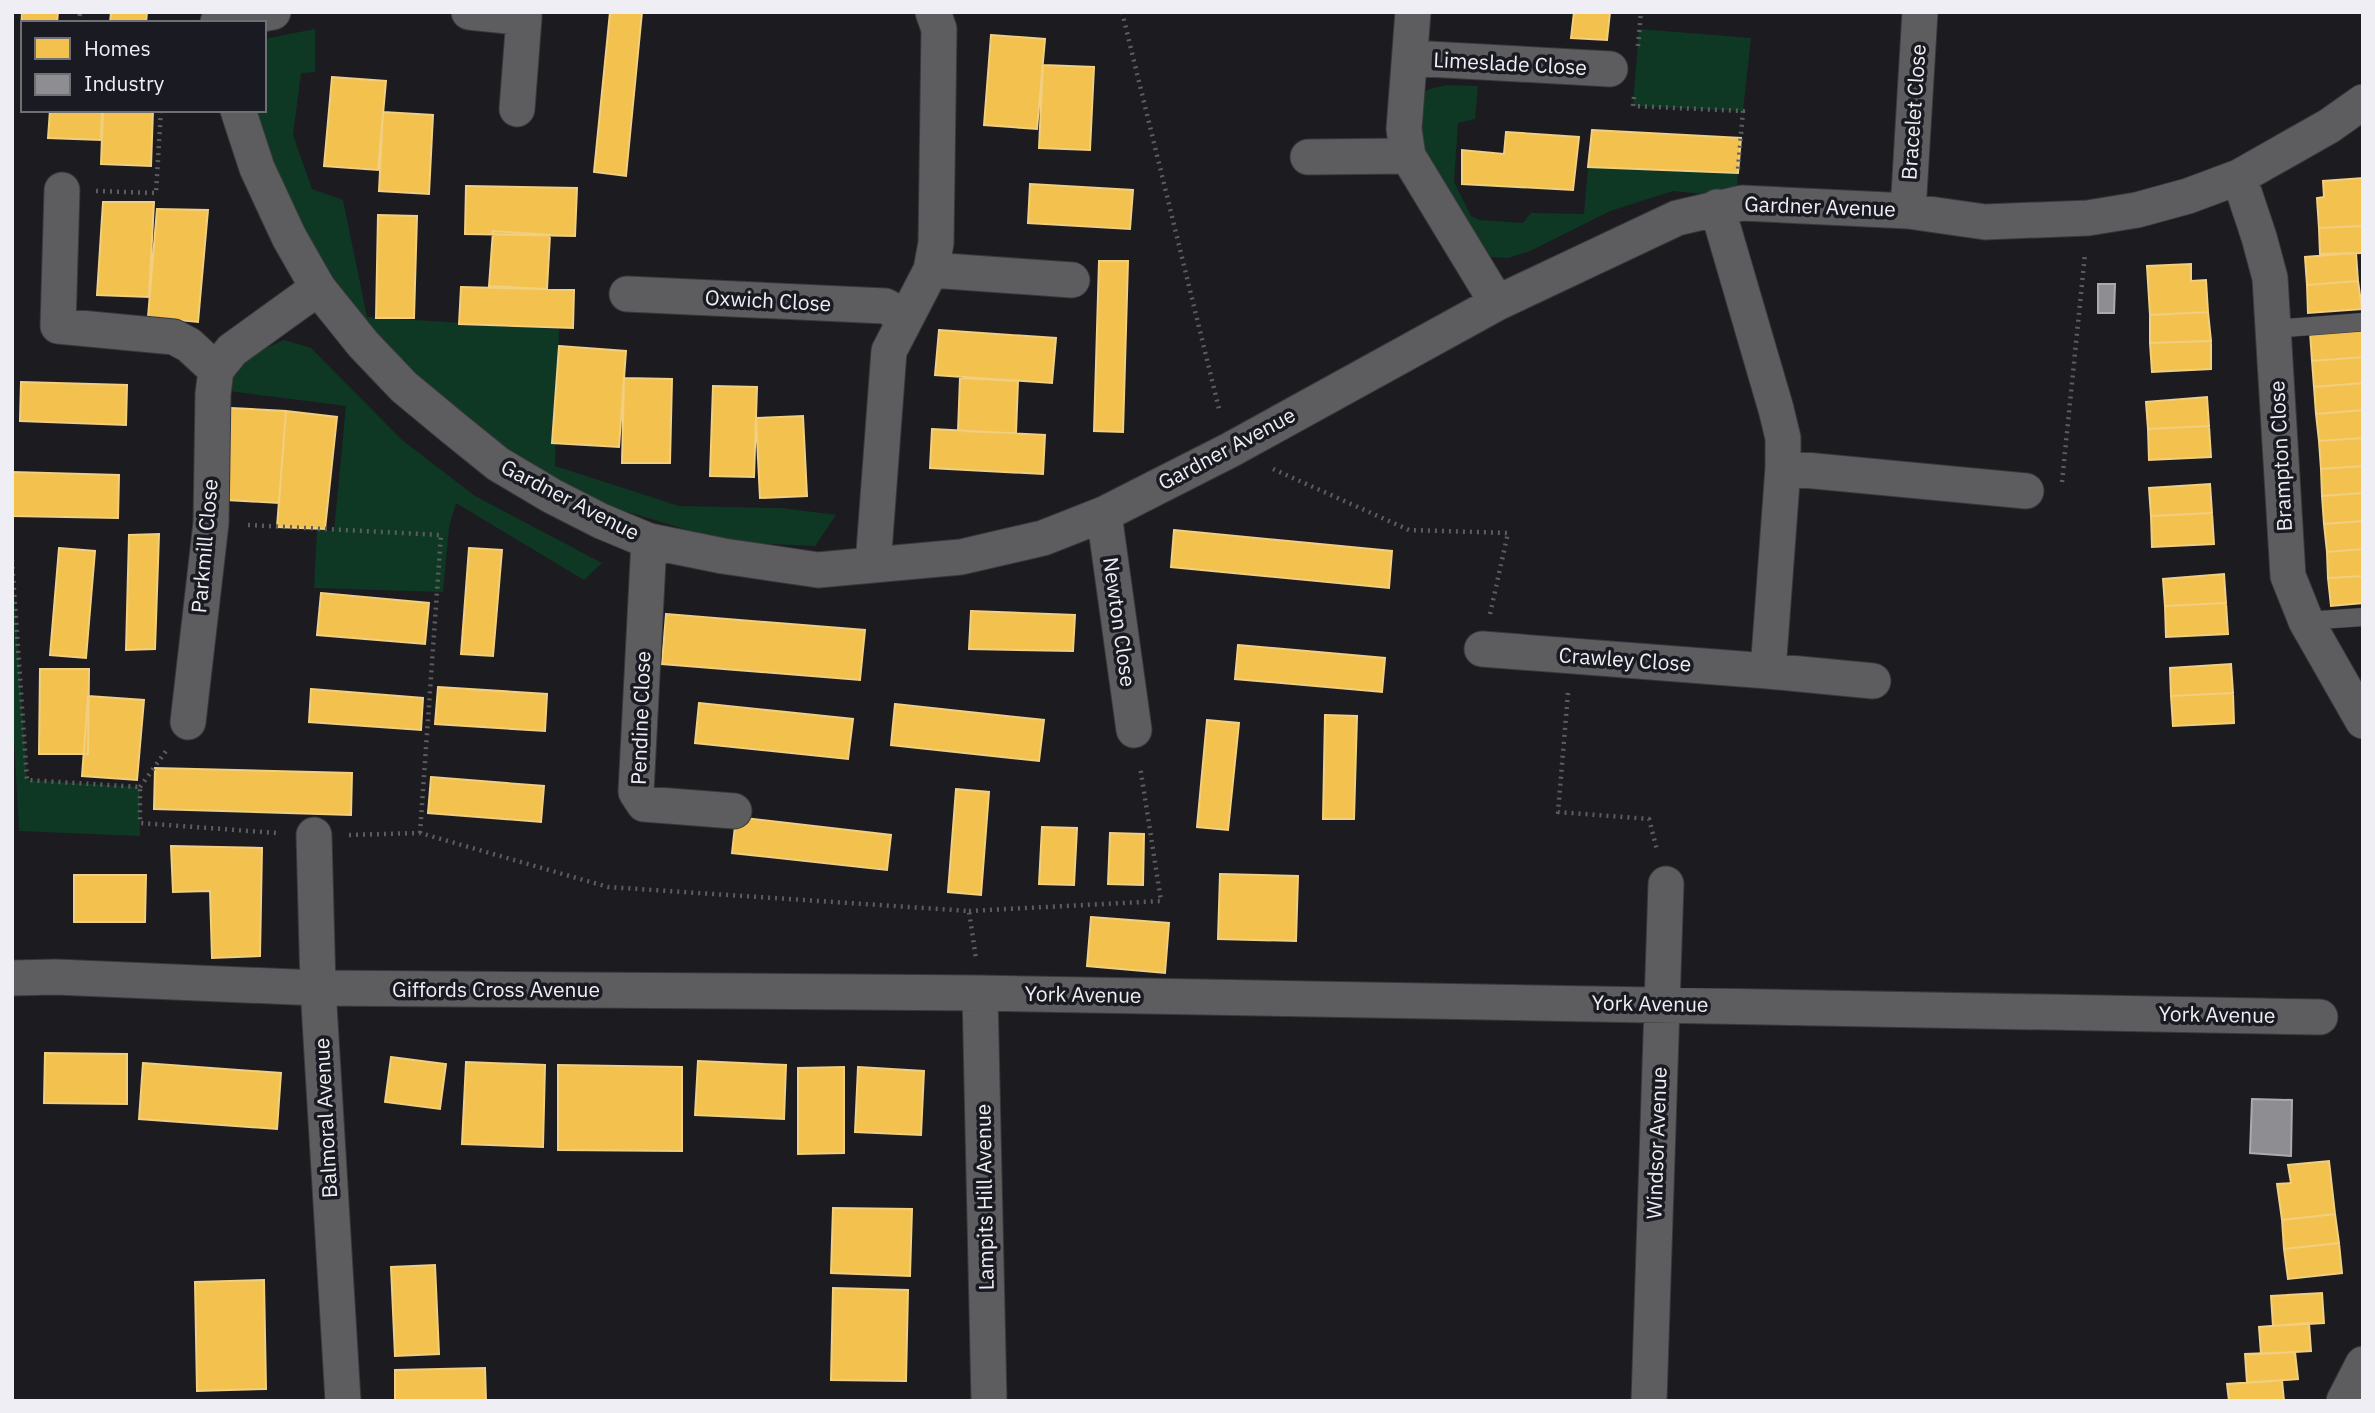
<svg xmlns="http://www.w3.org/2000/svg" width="2375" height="1413" viewBox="0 0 2375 1413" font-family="'IBM Plex Sans',sans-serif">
	<rect width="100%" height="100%" fill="#1c1c20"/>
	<path fill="#0e3823" d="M315,29V72L301,73L293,135L312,189L343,200L367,317L559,329L555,466L679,506L781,508L836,515L815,546L727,542L589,500L502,452L429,395L333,289L249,110H264V39Z
		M1639,29L1751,38L1743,111L1633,106Z
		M1447,85L1478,86L1475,119L1458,123L1454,182L1471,216L1480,220L1523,223L1531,213L1584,214L1588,167L1738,173L1736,197L1673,191L1610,211L1530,251L1508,258L1489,257L1408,156L1421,95L1429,89Z
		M284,340L311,348L402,440L475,496L602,563L584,580L456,503L449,527L443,592L314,588L317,530L334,531L346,406L221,390L252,354Z
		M12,560L27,780L140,787V836L19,831L12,700Z"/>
	<path fill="#f2c14e" stroke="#f1ce80" stroke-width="2" d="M22,12H58L57,23H23V34H21Z
		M111,12H147L146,23H110Z
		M610,12H642L626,176L594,172Z
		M1574,12H1610L1607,40L1571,38Z
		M991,35L1045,39L1037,129L984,125Z
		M1043,65L1094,67L1090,150L1039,148Z
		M332,77L386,81L378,170L324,166Z
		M50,110H102L101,140L48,138Z
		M103,110H153L151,166L101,164Z
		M383,112L433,115L429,194L379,191Z
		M1592,130L1741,138L1738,173L1588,167Z
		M1506,132L1579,137L1573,190L1462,184V150L1504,154Z
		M2363,178V226L2319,228L2317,198L2324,197L2323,181Z
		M1030,184L1133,190L1130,229L1028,223Z
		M466,186L577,188L575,236L465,234Z
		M103,202H154L149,297L97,295Z
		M157,209L208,210L198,322L148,317Z
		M378,215L417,216L414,318H376Z
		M2363,226V253L2320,254L2319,228Z
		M493,231L550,235L547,289L489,286Z
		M2356,253L2358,281L2307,285L2305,257Z
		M1099,261H1128L1123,432L1094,431Z
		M2191,264V281L2206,280L2208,312L2150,315L2147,266Z
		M2358,281L2362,309L2308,313L2307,285Z
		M461,287L574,290L573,328L459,324Z
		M2208,312L2211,341L2150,343V315Z
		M2363,328V357L2312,361L2310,332Z
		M939,330L1056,338L1052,383L935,375Z
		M2211,341V369L2152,372L2150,343Z
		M559,346L626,351L619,447L552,443Z
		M2363,357V383L2314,387L2312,361Z
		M624,378L672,379L670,463H622Z
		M960,378L1018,381L1016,433L958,431Z
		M21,382L127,385L126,425L20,421Z
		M2363,383V410L2316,414L2314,387Z
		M713,386L757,387L754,477L710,476Z
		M2207,397L2209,426L2148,429L2146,402Z
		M231,408L286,411L279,503L227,500Z
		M2363,410V438L2319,441L2316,414Z
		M286,411L337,417L325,529L277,527Z
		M803,416L807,496L760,498L756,418Z
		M2209,426L2211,457L2149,460L2148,429Z
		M932,429L1045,435L1043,474L930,468Z
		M2363,438V466L2321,469L2319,441Z
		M2363,466V493L2322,496L2321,469Z
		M12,472L119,475L118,518L12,516Z
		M2210,484L2212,513L2151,516L2149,488Z
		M2363,493V521L2324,524L2322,496Z
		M2212,513L2214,544L2152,547L2151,516Z
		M2363,521V549L2327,552L2324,524Z
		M1174,530L1392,551L1389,588L1171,567Z
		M159,534L155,649L126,650L129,535Z
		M59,548L95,551L86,658L50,655Z
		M469,548L502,550L493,656L461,654Z
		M2363,549V576L2328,578L2327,552Z
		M2224,574L2226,603L2165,606L2163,579Z
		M2363,576V603L2331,606L2328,578Z
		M321,593L429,603L425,644L317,635Z
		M2226,603L2228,634L2166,637L2165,606Z
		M971,611L1075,615L1073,651L969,649Z
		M666,614L865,630L860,680L662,664Z
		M1238,645L1385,658L1382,692L1235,679Z
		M2231,664L2233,693L2171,696L2170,668Z
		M40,669H89L88,754H39Z
		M438,687L547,694L545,731L435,724Z
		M311,689L423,698L421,730L309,722Z
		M2233,693L2234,723L2173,726L2171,696Z
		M88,696L144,700L137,780L82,776Z
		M699,703L853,719L848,759L695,743Z
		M895,704L1044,720L1039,761L891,745Z
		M1325,715L1357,716L1354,819H1323Z
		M1207,720L1239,723L1228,830L1197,827Z
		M155,768L352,773L351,815L154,809Z
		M431,777L544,786L541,822L428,813Z
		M956,789L989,792L981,895L948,892Z
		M736,817L891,835L887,870L732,853Z
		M1042,827L1077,828L1074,885L1039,884Z
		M1110,833L1144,834L1143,885L1108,884Z
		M171,846L262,848L260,956L212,958L210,891L173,892Z
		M1220,874L1298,876L1296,941L1218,939Z
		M74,875H146L145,922H74Z
		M1091,917L1169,923L1165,973L1087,966Z
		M45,1053L127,1054V1104L44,1103Z
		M391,1057L446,1064L440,1109L385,1102Z
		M698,1061L786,1065L784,1119L695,1115Z
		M466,1062L545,1065L543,1147L462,1144Z
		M143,1063L281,1073L277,1129L139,1119Z
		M558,1065L682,1067V1151L558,1150Z
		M844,1067V1153L798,1154V1068Z
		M858,1067L924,1071L921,1135L855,1132Z
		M2329,1161L2335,1214L2282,1220L2277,1184L2291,1183L2288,1165Z
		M833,1208L912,1209L910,1276L831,1273Z
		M2335,1214L2339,1243L2284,1249L2282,1220Z
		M2339,1243L2342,1273L2288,1279L2284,1249Z
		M435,1265L439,1354L395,1356L391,1267Z
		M264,1280L266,1389L197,1391L195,1282Z
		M833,1288L908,1290L906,1381L831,1380Z
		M2322,1293L2324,1323L2273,1326L2271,1296Z
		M2309,1323L2311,1351L2261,1354L2259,1327Z
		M2295,1352L2298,1379L2247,1383L2245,1354Z
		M485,1368L486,1401H395V1370Z
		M2282,1380L2284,1401H2229L2227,1384Z"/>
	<path fill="#8d8d92" stroke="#aaaaaf" stroke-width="2" d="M2098,284H2115L2114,313H2098Z
		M2252,1099L2292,1100L2291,1156L2250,1153Z"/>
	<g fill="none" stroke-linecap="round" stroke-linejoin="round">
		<g stroke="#39383c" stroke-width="19">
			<path id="lane" d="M2273,329L2363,322
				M2306,621L2363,617"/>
		</g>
		<g stroke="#39383c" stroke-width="37">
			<path id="street" d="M469,12L524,18V12
				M1413,12L1404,129L1408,156L1497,303
				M218,22L273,12
				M1410,58L1610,69
				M517,109L524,18
				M238,110L257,168L289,237L318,288L363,344L404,387L451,426L498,464L552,496L601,521L649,541L723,556L818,570L961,557L1043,538L1104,514L1230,450L1497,303L1677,218L1742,203L1908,211L1985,222L2088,218L2137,210L2188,196L2239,177L2329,126L2363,102
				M1308,157L1408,156
				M2239,177L2259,237L2270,278L2288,576L2306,621L2363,721
				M62,190L58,326L174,337L189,345L216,370
				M1717,207L1776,409L1783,438V468L1768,671L1873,681
				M1908,211L1920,12
				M931,270L1072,280
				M627,294L885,306L906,317
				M1783,468L2026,491
				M1104,514L1134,730
				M649,541L636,792L644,804L734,811
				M873,565L889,351L931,270L936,243L939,29L933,12
				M1482,649L1768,671
				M188,722L211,523L213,394L216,370L232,350L318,288
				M314,835L318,988L343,1401
				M12,978L56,977L318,988L980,993L2320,1017
				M980,993L989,1401
				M1649,1401L1666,884
				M2344,1401L2363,1364"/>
		</g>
		<path stroke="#5d5d61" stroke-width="4.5" stroke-dasharray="2 5" stroke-linecap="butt" d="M1122,12L1220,413
			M79,23L80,12
			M1638,46L1641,12
			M1634,97L1633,106L1743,111L1738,169
			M96,191L156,193L161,110
			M1273,469L1409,530L1508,533L1490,614
			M2062,482L2085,254
			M248,525L441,535L420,833
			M12,560L27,780L140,787V823L277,833
			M1568,693L1558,812L1649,819L1657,850
			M140,787L166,751
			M349,835L420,833L608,887L969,911L976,959
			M969,911L1161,901L1140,766"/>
		<use href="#lane" stroke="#5d5d60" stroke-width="18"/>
		<use href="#street" stroke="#5d5d60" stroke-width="35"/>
	</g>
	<g text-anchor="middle" stroke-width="7" stroke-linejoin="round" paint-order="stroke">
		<g font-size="21" fill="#eeeef4" stroke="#1a1a22">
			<text transform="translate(1510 64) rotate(3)" y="7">Limeslade Close</text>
			<text transform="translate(1914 112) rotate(-86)" y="7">Bracelet Close</text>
			<text transform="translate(1820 207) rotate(2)" y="7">Gardner Avenue</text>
			<text transform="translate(768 301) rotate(3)" y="7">Oxwich Close</text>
			<text transform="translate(1227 449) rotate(-28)" y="7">Gardner Avenue</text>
			<text transform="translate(2281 456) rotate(-93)" y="7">Brampton Close</text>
			<text transform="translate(570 500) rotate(27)" y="7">Gardner Avenue</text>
			<text transform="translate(205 546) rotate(-85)" y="7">Parkmill Close</text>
			<text transform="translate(1119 622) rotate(82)" y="7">Newton Close</text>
			<text transform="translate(1625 660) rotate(4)" y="7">Crawley Close</text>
			<text transform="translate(641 718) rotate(-88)" y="7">Pendine Close</text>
			<text x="496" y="997">Giffords Cross Avenue</text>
			<text transform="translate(1083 995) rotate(1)" y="7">York Avenue</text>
			<text transform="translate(1650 1004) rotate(1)" y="7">York Avenue</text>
			<text transform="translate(2217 1015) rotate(1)" y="7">York Avenue</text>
			<text transform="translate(326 1118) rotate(-93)" y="7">Balmoral Avenue</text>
			<text transform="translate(1657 1143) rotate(-88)" y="7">Windsor Avenue</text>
			<text transform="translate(985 1197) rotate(-91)" y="7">Lampits Hill Avenue</text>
		</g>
	</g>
	<rect width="2375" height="1413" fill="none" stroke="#eeeef4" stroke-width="28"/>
	<rect x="21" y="21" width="245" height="91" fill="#1a1a22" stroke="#6f6f76" stroke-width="2"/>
	<rect x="35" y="38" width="35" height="21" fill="#f2c14e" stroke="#6f6f76" stroke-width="2"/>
	<text x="84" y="56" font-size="21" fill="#eeeef4">Homes</text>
	<rect x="35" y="74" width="35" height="21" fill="#8d8d92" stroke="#6f6f76" stroke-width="2"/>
	<text x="84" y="91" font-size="21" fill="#eeeef4">Industry</text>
</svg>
